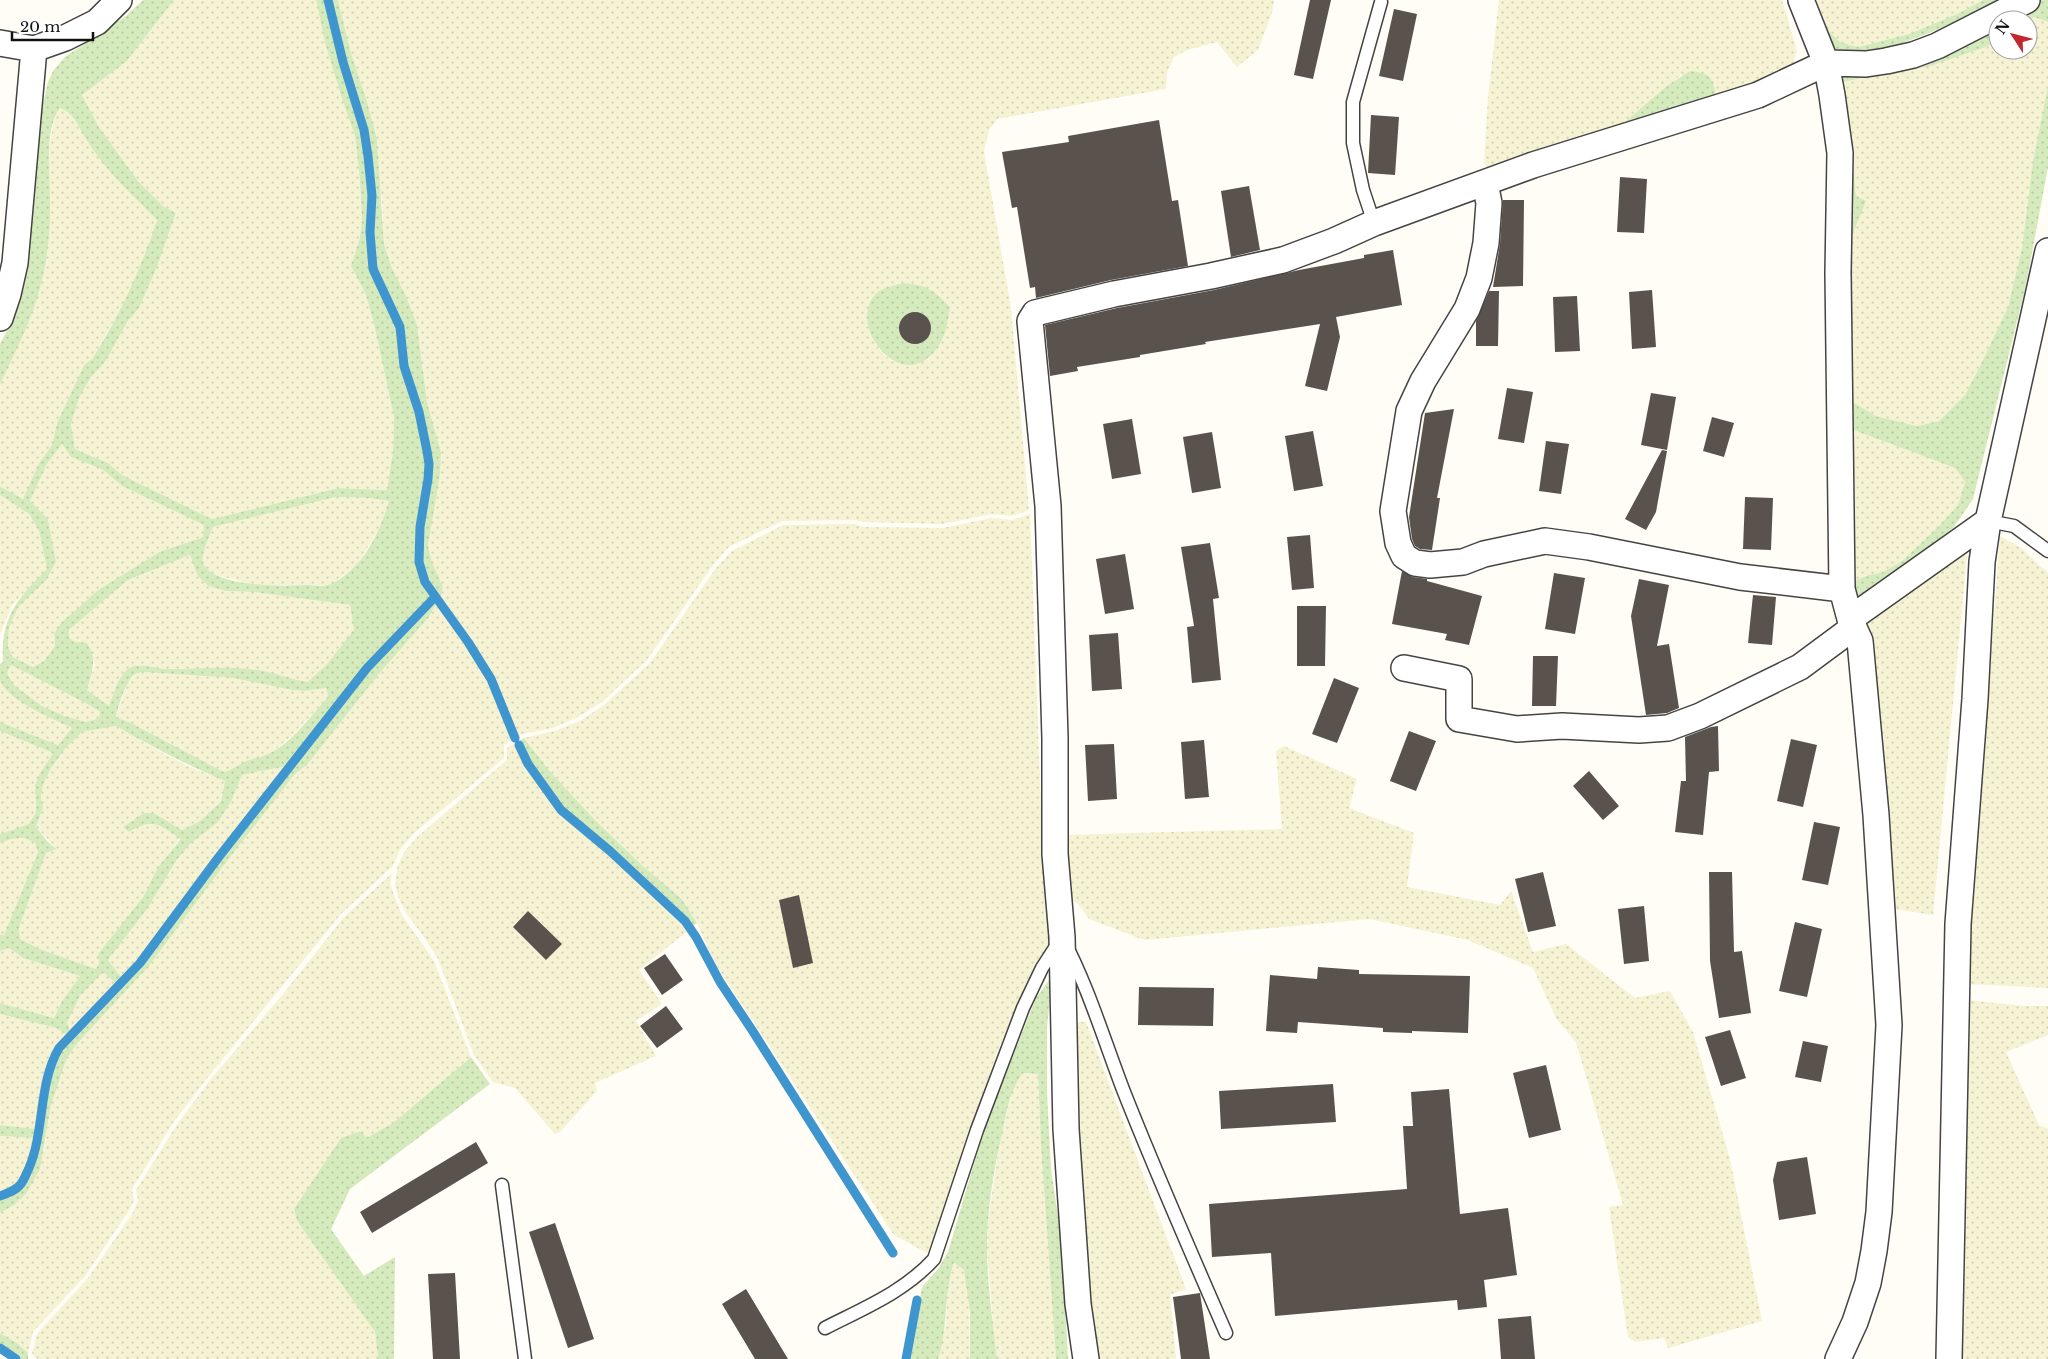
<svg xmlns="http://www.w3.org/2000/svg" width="2048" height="1359" viewBox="0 0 2048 1359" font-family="'Libre Baskerville',serif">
	<defs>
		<pattern id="farmland-dots" width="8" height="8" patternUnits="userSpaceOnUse" patternTransform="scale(1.25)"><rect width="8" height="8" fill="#f6f3d4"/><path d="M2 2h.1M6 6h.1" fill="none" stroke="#d2cfb5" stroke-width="1.8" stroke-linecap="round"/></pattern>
		<pattern id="grass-dots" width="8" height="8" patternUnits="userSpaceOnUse" patternTransform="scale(1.25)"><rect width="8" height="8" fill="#d5ebbd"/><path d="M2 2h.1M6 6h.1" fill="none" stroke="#b6c8a1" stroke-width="1.8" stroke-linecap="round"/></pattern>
	</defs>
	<rect width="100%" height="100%" fill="#fffdf5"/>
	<path fill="url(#farmland-dots)" fill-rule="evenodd" d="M174,0H316L325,43L342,99L355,136L360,181L362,220L360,237L351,266L366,295L374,324L394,417L393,452L387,490L338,488L212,519L122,475L108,463L75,449L71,424L79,398L91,377L105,362L128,321L139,308L157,267L176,213L163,206L138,181L99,127L82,95L127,61Z
		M338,0H1274L1272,13L1258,50L1237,67L1217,42L1187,50L1174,57L1167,72L1166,89L997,119L989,130L984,151L1011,308L1029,510L1012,516L991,514L943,524L864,522L855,520L782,521L729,547L713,565L647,660L602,702L578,717L553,728L522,734L517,737L493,678L482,660L440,600L443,587L432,562L428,546L440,475L441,452L427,402L417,325L392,268L384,244L382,200L366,98L351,53ZM950,307L943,339L928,360L892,361L881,352L874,341L869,326V308Z
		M1499,0H1782L1797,51L1793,64L1784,72L1716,97L1681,75L1620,126L1487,167L1484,163L1488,97Z
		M1803,0H1983L1959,13L1909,34L1858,47L1840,42L1831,35Z
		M2034,17L2048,22V86L2033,160L2022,248L2008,307L1981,364L1965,395L1939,421L1917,426L1876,416L1848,399L1845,253L1856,196L1843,82L1894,70L1928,67L1986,47L1998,39V50H2028V21Z
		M59,107L69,111L97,155L126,189L157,219L144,260L124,303L92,359L84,365L57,423L52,445L39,463L23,500L0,486V385L31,316L43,275L49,235V149L55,114Z
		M1848,428L1955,468L1965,482L1958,505L1941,524L1902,561L1883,572L1869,575L1851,582Z
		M62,444L87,464L103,470L122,486L205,525L203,537L159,552L98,590L61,623L54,633L55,646L44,661L33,667L13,657L8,647L9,628L18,607L56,562L48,519L30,501L47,464Z
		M0,495L29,514L39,531L47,569L12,605L0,635Z
		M336,497L368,498L389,501L381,526L356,566L330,585H257L219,576L209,571L204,566L201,558L213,527Z
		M1030,514L1042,835L1050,941L997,1052L935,1236L927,1253L894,1235L714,962L697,923L682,899L643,866L596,821L548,769L524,738L554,731L580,721L604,705L650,663L716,568L732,551L783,525L855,524L863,527L943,528L991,518L1012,520Z
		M2000,536L2021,548L2048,573V988L1966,984Z
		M1968,544L1933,915L1888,908L1861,617Z
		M190,555L197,575L209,586L226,591L254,592L350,605L355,630L327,664L308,683L290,680L268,672L255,671L210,668L167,669L140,665L123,674L109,706L87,690L95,664L87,643L75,642L69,638V630L128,580Z
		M437,602L467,643L489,680L513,739L504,745V758L413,834L400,850L393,866L341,914L208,1077L175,1120L132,1189L134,1201L128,1212L85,1276L33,1332L28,1353L17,1343L0,1333V1213L14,1205L44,1150L51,1106L66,1060L76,1045L149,966L228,860L295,774L307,765L379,674L429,617Z
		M11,665L89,705L100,712L99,718L86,722L65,716L42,706L14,685L7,673Z
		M143,672L233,678L292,690L305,691L326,688L328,697L292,736L276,749L267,755L247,761L232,770L224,772L131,723L116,717L127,684L134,675Z
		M0,680L8,691L23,703L73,728L58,745L0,722Z
		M116,726L161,752L188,766L225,781L221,800L200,821L182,830L154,813L130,832L142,824L158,823L181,838L158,867L143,897L99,954V963L96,969L40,949L20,939L19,928L46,853L57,849L36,827L43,808L41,797L43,785L51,768L65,749L82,732Z
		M0,731L53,753L35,795L36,812L29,825L0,834Z
		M515,743L526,765L560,812L608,853L683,922L689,930L639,970L662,1004L636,1021L656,1056L595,1083L597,1091L560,1132L555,1134L515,1088L493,1082L474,1055L438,959L426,940L406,913L398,897L395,884L397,868L404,852L417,837L507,760V748Z
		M1284,746L1357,779L1349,808L1414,833L1407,887L1500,905L1511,891L1533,952L1566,944L1635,998L1670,991L1693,1032L1730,1159L1762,1321L1668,1348L1664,1338L1635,1342L1628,1337L1609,1207L1623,1205L1576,1042L1557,1020L1533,968L1468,940L1370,919L1144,940L1089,919L1080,906L1075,902L1067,900L1063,835L1282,829L1276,751Z
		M287,766L217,856L139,962L123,979L108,960L148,908L176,861L190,844L218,821L232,800L242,775Z
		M18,836L28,838L35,843L38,852L4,936L0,935V843Z
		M392,873L390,884L395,898L402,915L434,961L471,1057L393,1123L366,1138L297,1221L375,1332L378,1359H37L32,1354L37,1334L88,1278L132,1214L138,1201L136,1190L178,1123L211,1079L283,994L344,917Z
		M9,948L23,958L80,976L62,1001L54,1018L0,1003V951Z
		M103,971L118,985L70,1031L67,1023L80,996Z
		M1967,1000L2024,1006H2048V1035L2006,1052L2039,1125L2048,1129V1359H1962Z
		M0,1014L56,1028L67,1035L50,1059L36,1129L0,1125Z
		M1070,1022H1086L1186,1289L1170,1295L1176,1359H1093Z
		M1023,1073L1038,1074L1041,1147L1056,1359H997L993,1325L987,1249L988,1220L999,1148L1013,1087Z
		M0,1136L35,1138L30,1160L20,1182L14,1189L0,1194Z
		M954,1263L964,1270L969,1295L970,1359H938L946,1324L948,1283Z"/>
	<path fill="url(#grass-dots)" fill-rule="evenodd" d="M143,0H174L127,61L82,95L99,127L138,181L163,206L176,213L157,267L139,308L128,321L105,362L91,377L79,398L71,424L75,449L108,463L122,475L212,519L338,488L387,490L393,452L394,417L374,324L366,295L351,266L360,237L362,220L360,181L355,136L342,99L325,43L316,0H326L341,62L362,131L366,157L370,196L368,233L371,269L398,328L402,367L417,413L425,451L427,464L426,479L418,526L416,550L417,562L423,583L433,596L366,667L287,766L242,775L232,800L218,822L190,844L176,861L148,908L108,960L123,979L118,985L103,972L80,996L67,1023L70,1031L67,1035L56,1028L0,1014V1003L54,1018L62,1001L80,976L23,958L9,948L0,951V935H4L38,852L35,843C22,834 14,838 0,843V834L29,824L36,812L35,786L39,775L53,753L0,731V722L58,745L72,728C54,719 7,701 0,680C0,676 0,668 0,664L3,662C0,618 18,597 47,569L39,531L29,514L0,495V486L23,499L39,463L52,445L57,423L84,365L92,359C120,315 141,269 157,220C132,195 104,169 86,139C78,126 74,113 60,108C44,128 50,176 50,200C51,239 45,280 31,316C22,340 10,362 0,385V344L10,325L20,294L41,112L48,82L53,71L65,57L126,16ZM62,444L71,457L103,470L122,486L204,525L203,537L159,552L98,590L61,623L54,633L55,646L44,661L33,667L13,657L8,647L9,628L18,607L46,580L56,562L48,519L30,501L47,464ZM336,497L368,498L389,501C379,534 363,568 331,584C324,587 312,585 304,585C283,586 213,587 203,563C200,556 210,536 213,527ZM190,555L197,575L208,586L226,591L254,592L350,605L354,630L327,664L308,682C293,680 282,675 268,672C236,665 201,669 169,669C156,669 139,661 128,669C117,677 114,694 109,706L87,690C92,672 98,659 87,643L75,642L69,638V630L128,580ZM11,665L89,705L100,712L99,718L86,722L65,716L42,706L14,685L7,673ZM143,672L233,678L292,690L305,691L326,688L328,697C310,716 292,743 268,754C262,757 255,758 249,760C240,763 233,770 224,772L131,723L116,717C118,707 126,681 134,675C137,673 140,673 143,672ZM116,726C152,747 187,765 225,781L221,801L200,821L182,830L154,813H144L123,827L129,832C153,817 160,825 181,839L158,867L143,897L98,954L99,963L96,969L40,949L20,939L19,928L46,853L57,849L48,842L36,827L43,808L41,797L43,785L51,768L65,749L82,732Z
		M330,0H338L351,53L366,98L377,140L384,244L392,268L406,296L417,325L427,402L441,452L440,475L428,546L432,562L443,587L440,600L427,581L421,561L420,550L422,527L430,480L431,464L429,450L421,412L406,366L402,327L375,268L372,233L374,196L370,156L366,130L344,61Z
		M1983,0H2000C1964,19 1882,58 1842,53C1837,52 1832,49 1827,48L1822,25L1840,42L1858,47L1909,34L1959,13Z
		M2042,0H2048V22L2034,17L2028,21L1998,20V39L1986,47L1928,67L1894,70L1844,82L1856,196L1866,201L1845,253L1834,71L2002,17Z
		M1690,71C1710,73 1713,77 1716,97L1620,126L1668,85Z
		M2048,86V167L2026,285L1973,499L1954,527L1857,604L1851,582L1869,575L1883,572L1902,561L1941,524L1958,505L1965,482L1955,468L1848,428V399L1876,416L1917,426L1939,421L1965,395L1981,364L2008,307L2022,248L2033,160Z
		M904,283C929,286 932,289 950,307C948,317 947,331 942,340C908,406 841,324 878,292C885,287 896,285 904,283Z
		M435,600L437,602L429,617L379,674L307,765L295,774L228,860L149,966L76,1045L66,1060L51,1106L40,1169L26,1194L14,1205L0,1213V1198L16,1192L24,1185L34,1161L54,1060L73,1034L142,965L220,859L369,669Z
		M524,738L548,769L596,821L643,866L682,899L697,923L692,927L686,919L611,850L563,809L530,763L519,741Z
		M1052,976L1047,1027V1094L1051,1169L1061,1237L1068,1359H1056L1041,1147L1038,1074L1023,1073C1009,1093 1008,1107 1003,1130C994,1168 987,1209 987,1248C987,1285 993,1322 997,1359H970V1312L964,1270L954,1263C943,1294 949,1328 938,1359H908L922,1287L938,1269L948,1252L986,1123L1036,998Z
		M471,1057L490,1084L350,1189L331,1229L364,1276L395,1257L394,1359H378L375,1332L297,1221L294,1209L341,1138L361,1131L366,1138L393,1123Z
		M0,1125L36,1129L35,1138L0,1136Z
		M0,1333L17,1343L28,1353V1359H20L0,1345Z"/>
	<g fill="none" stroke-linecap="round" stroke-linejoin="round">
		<path stroke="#3f96cf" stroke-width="9" d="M328,0L343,62L364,130L368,156L372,196L370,232L373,269L400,327L404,366L419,412L427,451L429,464L428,479L420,527L419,562L425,582L468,642L491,679L515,738
			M519,745L528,764L561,810L610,851L685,921L696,937L720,982L752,1030L893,1253
			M0,1196C8,1193 15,1191 20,1185C24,1181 26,1174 29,1168C45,1130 38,1084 59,1048L140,963L218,858L367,668L435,597
			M0,1348L16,1359
			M906,1359L917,1300"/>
	</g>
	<path fill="#5a524d" d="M1310,0H1331L1313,79L1294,75Z
		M1394,9L1417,14L1403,81L1379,76Z
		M1371,115L1399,117L1395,175L1368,173Z
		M1159,120L1172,201L1178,200L1188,266L1111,280L1036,298L1035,287L1030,288L1017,207L1012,208L1002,152L1069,142L1068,136Z
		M1620,177L1647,179L1644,233L1617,232Z
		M1249,186L1260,250L1231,257L1221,191Z
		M1503,200H1524L1523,286L1493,287L1500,244Z
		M1393,250L1402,305L1336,317L1340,337L1327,391L1305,386L1320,324L1205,342L1206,344L1140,355V357L1077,367L1078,371L1050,376L1045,325L1117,308L1214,290L1299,270L1364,258V255Z
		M1652,290L1656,347L1632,349L1629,292Z
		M1489,291H1499L1498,346H1476V321Z
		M1577,296L1580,351L1555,352L1553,297Z
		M899 328a16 16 0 1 1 32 0a16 16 0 1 1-32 0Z
		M1507,388L1533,392L1524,443L1498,439Z
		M1651,393L1676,397L1667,450L1641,445Z
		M1454,409L1437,498H1440L1432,550L1420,549L1415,546L1412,539L1409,517L1425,413Z
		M1712,417L1734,423L1724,457L1703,451Z
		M1132,419L1141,474L1112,479L1103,424Z
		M1313,431L1323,486L1294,491L1285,436Z
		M1212,432L1221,488L1192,493L1183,437Z
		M1546,441L1569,444L1561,494L1539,491Z
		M1662,450L1667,451L1656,512L1646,530L1625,519Z
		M1745,497L1773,498L1771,550L1743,549Z
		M1310,535L1314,588L1292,590L1287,537Z
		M1210,543L1219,598L1213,599L1221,680L1192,683L1187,627L1194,626L1181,547Z
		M1125,554L1134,609L1105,614L1096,559Z
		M1402,571L1413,577L1427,579V581L1482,596L1469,645L1445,640L1447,634L1392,624Z
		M1554,573L1585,578L1575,634L1545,629Z
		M1639,579L1669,585L1657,646L1669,644L1679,708L1667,713L1646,715L1631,616Z
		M1753,595L1776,597L1772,645L1748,643Z
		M1297,606H1326L1325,666H1297Z
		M1118,633L1122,689L1092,691L1089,635Z
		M1533,656H1558L1556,706H1532Z
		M1334,678L1359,688L1337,743L1312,734Z
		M1718,726L1719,771L1709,772L1703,835L1675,832L1681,781H1686L1685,737L1711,727Z
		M1409,731L1436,741L1416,791L1390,781Z
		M1791,739L1817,745L1803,807L1777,801Z
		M1204,740L1209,797L1185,799L1181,742Z
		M1114,744L1117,799L1088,801L1085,745Z
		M1589,771L1619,806L1603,820L1573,786Z
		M1814,822L1840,827L1828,885L1802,880Z
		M1543,872L1556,926L1528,932L1515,879Z
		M1709,872H1732L1734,952L1742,951L1751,1013L1719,1018L1710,961Z
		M799,895L813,963L793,968L779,900Z
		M1644,906L1649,961L1624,964L1618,909Z
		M528,911L562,944L546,960L513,927Z
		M1795,922L1822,929L1807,997L1779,991Z
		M665,954L683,980L662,995L644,968Z
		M1318,967L1359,970V974L1470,976L1468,1033L1412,1031V1033L1383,1032V1028L1298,1022L1297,1033L1266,1031L1270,975L1317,979Z
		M1139,987L1214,988L1213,1026L1138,1025Z
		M666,1006L683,1029L657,1048L640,1026Z
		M1730,1030L1746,1078L1721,1086L1705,1037Z
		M1803,1041L1828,1046L1821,1082L1795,1077Z
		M1546,1065L1561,1130L1529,1138L1513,1073Z
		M1333,1084L1336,1122L1221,1129L1219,1091Z
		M1449,1089L1460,1214L1508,1208L1517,1275L1484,1280L1487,1307L1458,1310L1457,1300L1275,1316L1271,1253L1212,1257L1209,1204L1407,1189L1403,1126H1413L1411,1092Z
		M476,1142L488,1163L372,1233L360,1212Z
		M1807,1157L1816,1214L1779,1220L1773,1180L1777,1162Z
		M555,1223L594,1339L568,1348L529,1232Z
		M455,1273L460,1359H433L428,1274Z
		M746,1289L788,1359H755L722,1304Z
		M1200,1293L1210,1359H1181L1173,1297Z
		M1531,1316L1535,1359H1501L1498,1319Z"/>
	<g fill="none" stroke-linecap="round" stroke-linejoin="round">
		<g stroke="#444" stroke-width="15">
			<path id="lane" d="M1374,223L1363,190L1353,143V102L1381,2
				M1988,521L2014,526L2048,551
				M502,1185L525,1359
				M825,1328C864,1308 904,1292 934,1259L977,1130L1023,1008L1042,968L1062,937C1088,986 1104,1040 1124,1092C1156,1173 1191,1253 1226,1333"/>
		</g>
		<g stroke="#444" stroke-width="28">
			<path id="street" d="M1801,0L1826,63L1832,95L1840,153L1838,273L1842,589L1850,619L1860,641L1876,815L1889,1025L1879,1212L1874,1251L1868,1283L1855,1322L1838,1359
				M0,43L34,49L65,38L97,22L119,0
				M1485,183L1489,203L1486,243L1479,278L1467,309L1423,381L1409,411L1393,511L1398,543L1404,556L1415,563L1430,565L1463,562L1484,554L1545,541L1589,547L1740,577L1842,589
				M0,318L8,294L15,263L34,49
				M1850,619L1988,521
				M1404,668L1459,679V719L1517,729L1562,726L1639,730L1668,728L1700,716L1800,667L1854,627
				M1086,1359L1078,1304L1066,1129L1062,937L1055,854V738L1048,506L1030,321L1035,313L1114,294L1211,276L1283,260L1334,241L1374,223L1533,165L1758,95L1826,63L1866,64L1886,61L1913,55L1937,46L2027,0
				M1949,1359L1958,924L1975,699L1982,562L1988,521L2048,251"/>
		</g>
		<use href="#lane" stroke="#fff" stroke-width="12"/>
		<use href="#street" stroke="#fff" stroke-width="25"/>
	</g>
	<g transform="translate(2013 35) rotate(306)"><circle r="24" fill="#ffffff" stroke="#a0a0a0"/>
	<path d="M0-4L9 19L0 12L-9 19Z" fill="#c4262e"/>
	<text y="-8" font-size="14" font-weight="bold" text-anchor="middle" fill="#111111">N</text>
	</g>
	<path d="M12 32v8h81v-8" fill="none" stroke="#111111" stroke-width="2.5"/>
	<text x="20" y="32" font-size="15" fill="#111111" stroke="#ffffff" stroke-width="4" paint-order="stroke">20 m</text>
</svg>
